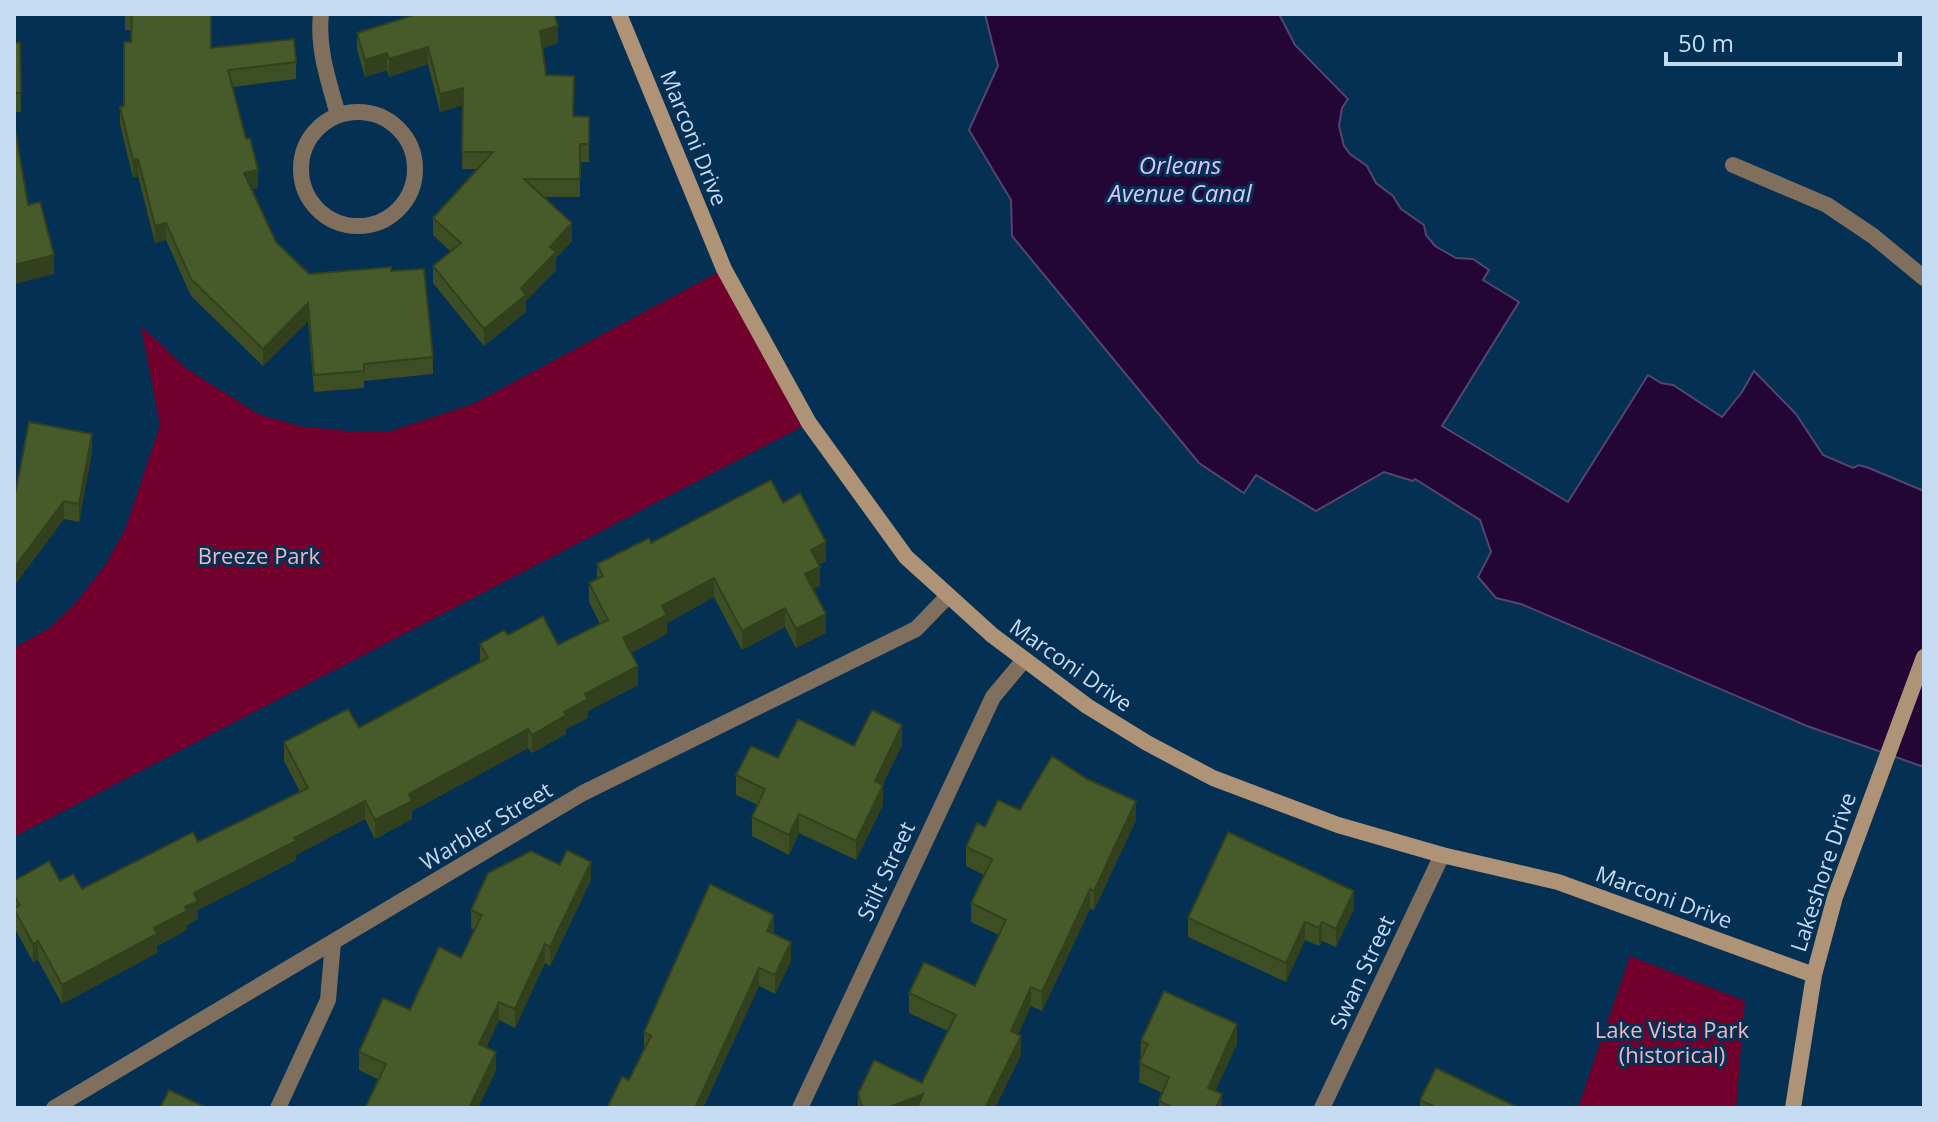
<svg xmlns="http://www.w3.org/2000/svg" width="1938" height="1122" viewBox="0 0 1938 1122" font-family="'Open Sans',sans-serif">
	<rect width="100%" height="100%" fill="#033053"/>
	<path fill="#71002c" d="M724,269L809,423L14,837V648L48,629L75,604L106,564L126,527L160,425L141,326L187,369L258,414L299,426L347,431H391L473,404Z
		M1630,956L1745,1001L1736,1108H1578Z"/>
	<path fill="#230536" stroke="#54456e" stroke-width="2" d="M985,14H1279L1295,45L1348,99L1342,108L1339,126L1344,146L1350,154L1367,166L1376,183L1393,196L1401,209L1424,225L1426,235L1435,246L1456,258L1473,259L1489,270L1483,280L1519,302L1442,426L1568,502L1648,375L1661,383L1673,385L1722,417L1742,392L1754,371L1796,414L1823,455L1853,468L1859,465L1869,468L1924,491V767L1807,726L1521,604L1496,598L1478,577L1491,552L1480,520L1415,479L1413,481L1384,472L1316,511L1256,475L1244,493L1199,463L1012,236L1011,200L969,130L998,66Z"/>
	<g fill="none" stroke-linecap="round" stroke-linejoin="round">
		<path stroke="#806f5d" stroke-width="16" d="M1733,165L1827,205L1873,236L1924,278"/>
		<path stroke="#806f5d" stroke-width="16" d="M321,14C317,49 329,82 338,115
			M301 169a57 57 0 1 1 114 0a57 57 0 1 1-114 0Z
			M54,1108L583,793L916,629L947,597
			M278,1108L328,1000L333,942
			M800,1108L993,697L1024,660
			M1322,1108L1442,855"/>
		<path stroke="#ae9376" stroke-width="16" d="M619,14L724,269L809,423L906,557L992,635L1087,706L1147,743L1213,778L1338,825L1442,855L1558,882L1814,975
			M1793,1108L1814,975L1835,897L1924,657"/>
	</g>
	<path fill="#3d4e24" d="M125,14H211V48L296,62V79L233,87L258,188L252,189L276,242L309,274L391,271L433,357V374L364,381V388L314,392L308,321L263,366L191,296L166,240L155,243L138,176L133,178L120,124V107L124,106L131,42L132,30H125Z
		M357,33L558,43L543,48L546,75L573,116L589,117V162H580V197H543L572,241L556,258V270L526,301V312L484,346L433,283V266L451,252L433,235V218L477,169H462L463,105L440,112L428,64L389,77L387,70L365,77L357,50Z
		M14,43H20L21,112H14Z
		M92,452L79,522L64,519L14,586V489L16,490Z
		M783,503L826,561L819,565L820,586L813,589L826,633L796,648L785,627L742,650L714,597L667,623V634L631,653L638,685L588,711V718L566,729V734L532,753L528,748L412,811V819L375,839L365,819L296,855V860L198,910V919L187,925V930L157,946V953L62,1004L38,960L33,962L14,927V881H60L82,889L198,842L300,792L284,761V742L359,728L480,662V644L508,635L558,645L600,624L589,602V583L597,579V564L651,543Z
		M902,745L882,785L883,805L856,860L799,833L789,855L752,836V817L758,805L736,795V775L778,758L854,746Z
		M1020,810L1136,820L1094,910L1090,909L1042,1011L1031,1006L1018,1034L1021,1055L995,1108H858V1094L922,1083L948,1031L909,1013V993L975,986L999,935L971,922V903L984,875L966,866V847L985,827Z
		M591,880L550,966L545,963L515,1028L499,1020L486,1048L496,1071L379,1080L359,1070V1052L410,1010L461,958L474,930L471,928V910Z
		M1354,909L1336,947L1322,941L1319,946L1305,940L1286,982L1188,937V918Z
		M774,934L791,961L775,994L759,986L703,1108H607L629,1080L644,1051V1032Z
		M1141,1041L1237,1044L1215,1091L1222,1108H1159V1101L1162,1093L1139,1082Z
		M1420,1100L1519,1108H1420Z"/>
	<path fill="#32401d" d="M558,26V43L540,49V31Z
		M428,47V64L389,77V59Z
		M387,53V70L365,77V60Z
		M463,88V105L440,112V94Z
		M138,159V176L133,178V160Z
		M258,170V188L244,191V173Z
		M166,223V240L155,243V226Z
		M572,223V241L556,258V270L526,301V312L484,346V329L521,288L550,247Z
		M54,255V274L14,284V265Z
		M308,303V321L263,366V349Z
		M92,434V452L79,522V504Z
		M64,501V519L14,586V568Z
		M826,542V561L811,569V550Z
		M820,567V586L805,593V574Z
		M714,578V597L667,623V634L623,657V638L662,606Z
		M785,608V627L742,650V631Z
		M826,614V633L796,648V629Z
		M638,666V685L588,711V718L566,729V734L532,753V735L564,712L585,694Z
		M902,725V745L875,801V781Z
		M528,729V748L412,811V819L375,839V820L409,794Z
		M883,785V805L856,860V841Z
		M365,801V819L296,855V860L198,910V919L187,925V930L157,946V953L62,1004V985L185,907L194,893L294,838Z
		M1136,801V820L1094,910V891Z
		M799,814V833L789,855V835Z
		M591,862V880L550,966V947Z
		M1090,889V909L1042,1011V992Z
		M1354,891V909L1336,947V929Z
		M774,915V934L767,949V931Z
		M1305,922V940L1286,982V963Z
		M1322,922V941L1319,946V928Z
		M38,941V960L33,962V944Z
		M791,942V961L775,994V975Z
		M545,944V963L515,1028V1009Z
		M759,968V986L703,1108H695Z
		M1031,987V1006L1011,1050V1031Z
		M499,1002V1020L479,1063V1044Z
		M1237,1024V1044L1208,1107V1088Z
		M1021,1036V1055L995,1108H985Z
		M496,1052V1071L478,1108H469Z
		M923,1094V1108H887Z
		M1222,1094V1108H1216Z"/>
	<path fill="#475b2a" stroke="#32401d" stroke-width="2" d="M132,14H211V48L294,39L296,62L228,70L246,139L250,138L258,170L244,173L276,242L309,274L391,267V271L424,269L433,357L364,364V371L314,375L308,303L263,349L191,279L166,223L155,226L138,159L133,160L120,107L124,106V42H131Z
		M417,14H554L558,26L540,31L546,75L574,76L573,116L589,117V144H580V179H524L572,223L550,247L556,252L521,288L526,295L484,329L433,266L461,243L433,218L493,152H462L463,88L440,94L428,47L389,59L387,53L365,60L357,33Z
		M14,43H20L21,93H14Z
		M14,123L28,205L40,202L54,255L14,265Z
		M29,422L92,434L79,504L64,501L14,568V489L16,490Z
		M771,480L783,503L800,493L826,542L811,550L820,567L805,574L826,614L796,629L785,608L742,631L714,578L662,606L667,615L623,638L638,666L585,694L588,699L564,712L566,715L532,735L528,729L409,794L412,801L375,820L365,801L294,838L296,841L194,893L198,901L185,907L187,911L154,928L157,934L62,985L38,941L33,944L14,909L20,905L14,895V881L49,861L60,881L73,874L82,889L193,832L198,842L308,788L284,742L348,709L359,728L488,658L480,644L504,630L508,635L543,616L558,645L608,620L589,583L603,576L597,564L649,538L651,543Z
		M872,710L902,725L875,781L883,785L856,841L799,814L789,835L752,817L765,789L736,775L751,746L778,758L798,719L854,746Z
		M1052,756L1087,779L1136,801L1094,891L1090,889L1042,992L1031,987L1011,1031L1021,1036L985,1108H917L923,1094L887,1108H866L862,1106L858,1094L874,1060L922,1083L956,1015L909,993L924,962L975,986L1006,920L971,903L992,859L966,847L977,823L985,827L998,800L1020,810Z
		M1228,832L1354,891L1336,929L1322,922L1319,928L1305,922L1286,963L1188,918Z
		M567,850L591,862L550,947L545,944L515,1009L499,1002L479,1044L496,1052L469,1108H365L386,1064L359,1052L383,998L410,1010L439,947L461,958L482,915L471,910L488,873L531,851L560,865Z
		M710,884L774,915L767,931L791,942L775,975L759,968L695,1108H607L622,1077L629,1080L651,1036L644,1032Z
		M1164,991L1237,1024L1208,1088L1222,1094L1216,1108H1174L1159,1101L1169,1077L1139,1063L1148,1044L1141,1041Z
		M1436,1068L1519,1108H1437L1420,1100Z
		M169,1090L207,1108H160Z"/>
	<g text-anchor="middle" stroke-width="6" stroke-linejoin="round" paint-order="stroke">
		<g font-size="22" fill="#c5dbf1" stroke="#033053">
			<text transform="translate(694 138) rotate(68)" y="8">Marconi Drive</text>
			<text transform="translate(1071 665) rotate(35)" y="8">Marconi Drive</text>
			<text transform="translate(486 826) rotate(-31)" y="8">Warbler Street</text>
			<text transform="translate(886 871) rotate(-65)" y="8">Stilt Street</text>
			<text transform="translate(1823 872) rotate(-72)" y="8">Lakeshore Drive</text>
			<text transform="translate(1664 897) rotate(20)" y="8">Marconi Drive</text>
			<text transform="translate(1362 972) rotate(-65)" y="8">Swan Street</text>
		</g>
		<g font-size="22" fill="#f3b5c0" stroke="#033053">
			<text x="259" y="564">Breeze Park</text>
			<text x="1672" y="1038">Lake Vista Park<tspan x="1672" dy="25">(historical)</tspan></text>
		</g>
		<g font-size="24" font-style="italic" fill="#ddc4f6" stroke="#033053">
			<text x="1180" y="174">Orleans<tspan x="1180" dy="28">Avenue Canal</tspan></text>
		</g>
	</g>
	<rect width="1938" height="1122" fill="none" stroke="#c5dbf1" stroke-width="32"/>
	<path d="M1666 52v12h234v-12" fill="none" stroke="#c5dbf1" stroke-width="4"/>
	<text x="1678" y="52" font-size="24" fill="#c5dbf1" stroke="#033053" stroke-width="6" paint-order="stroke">50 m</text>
</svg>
